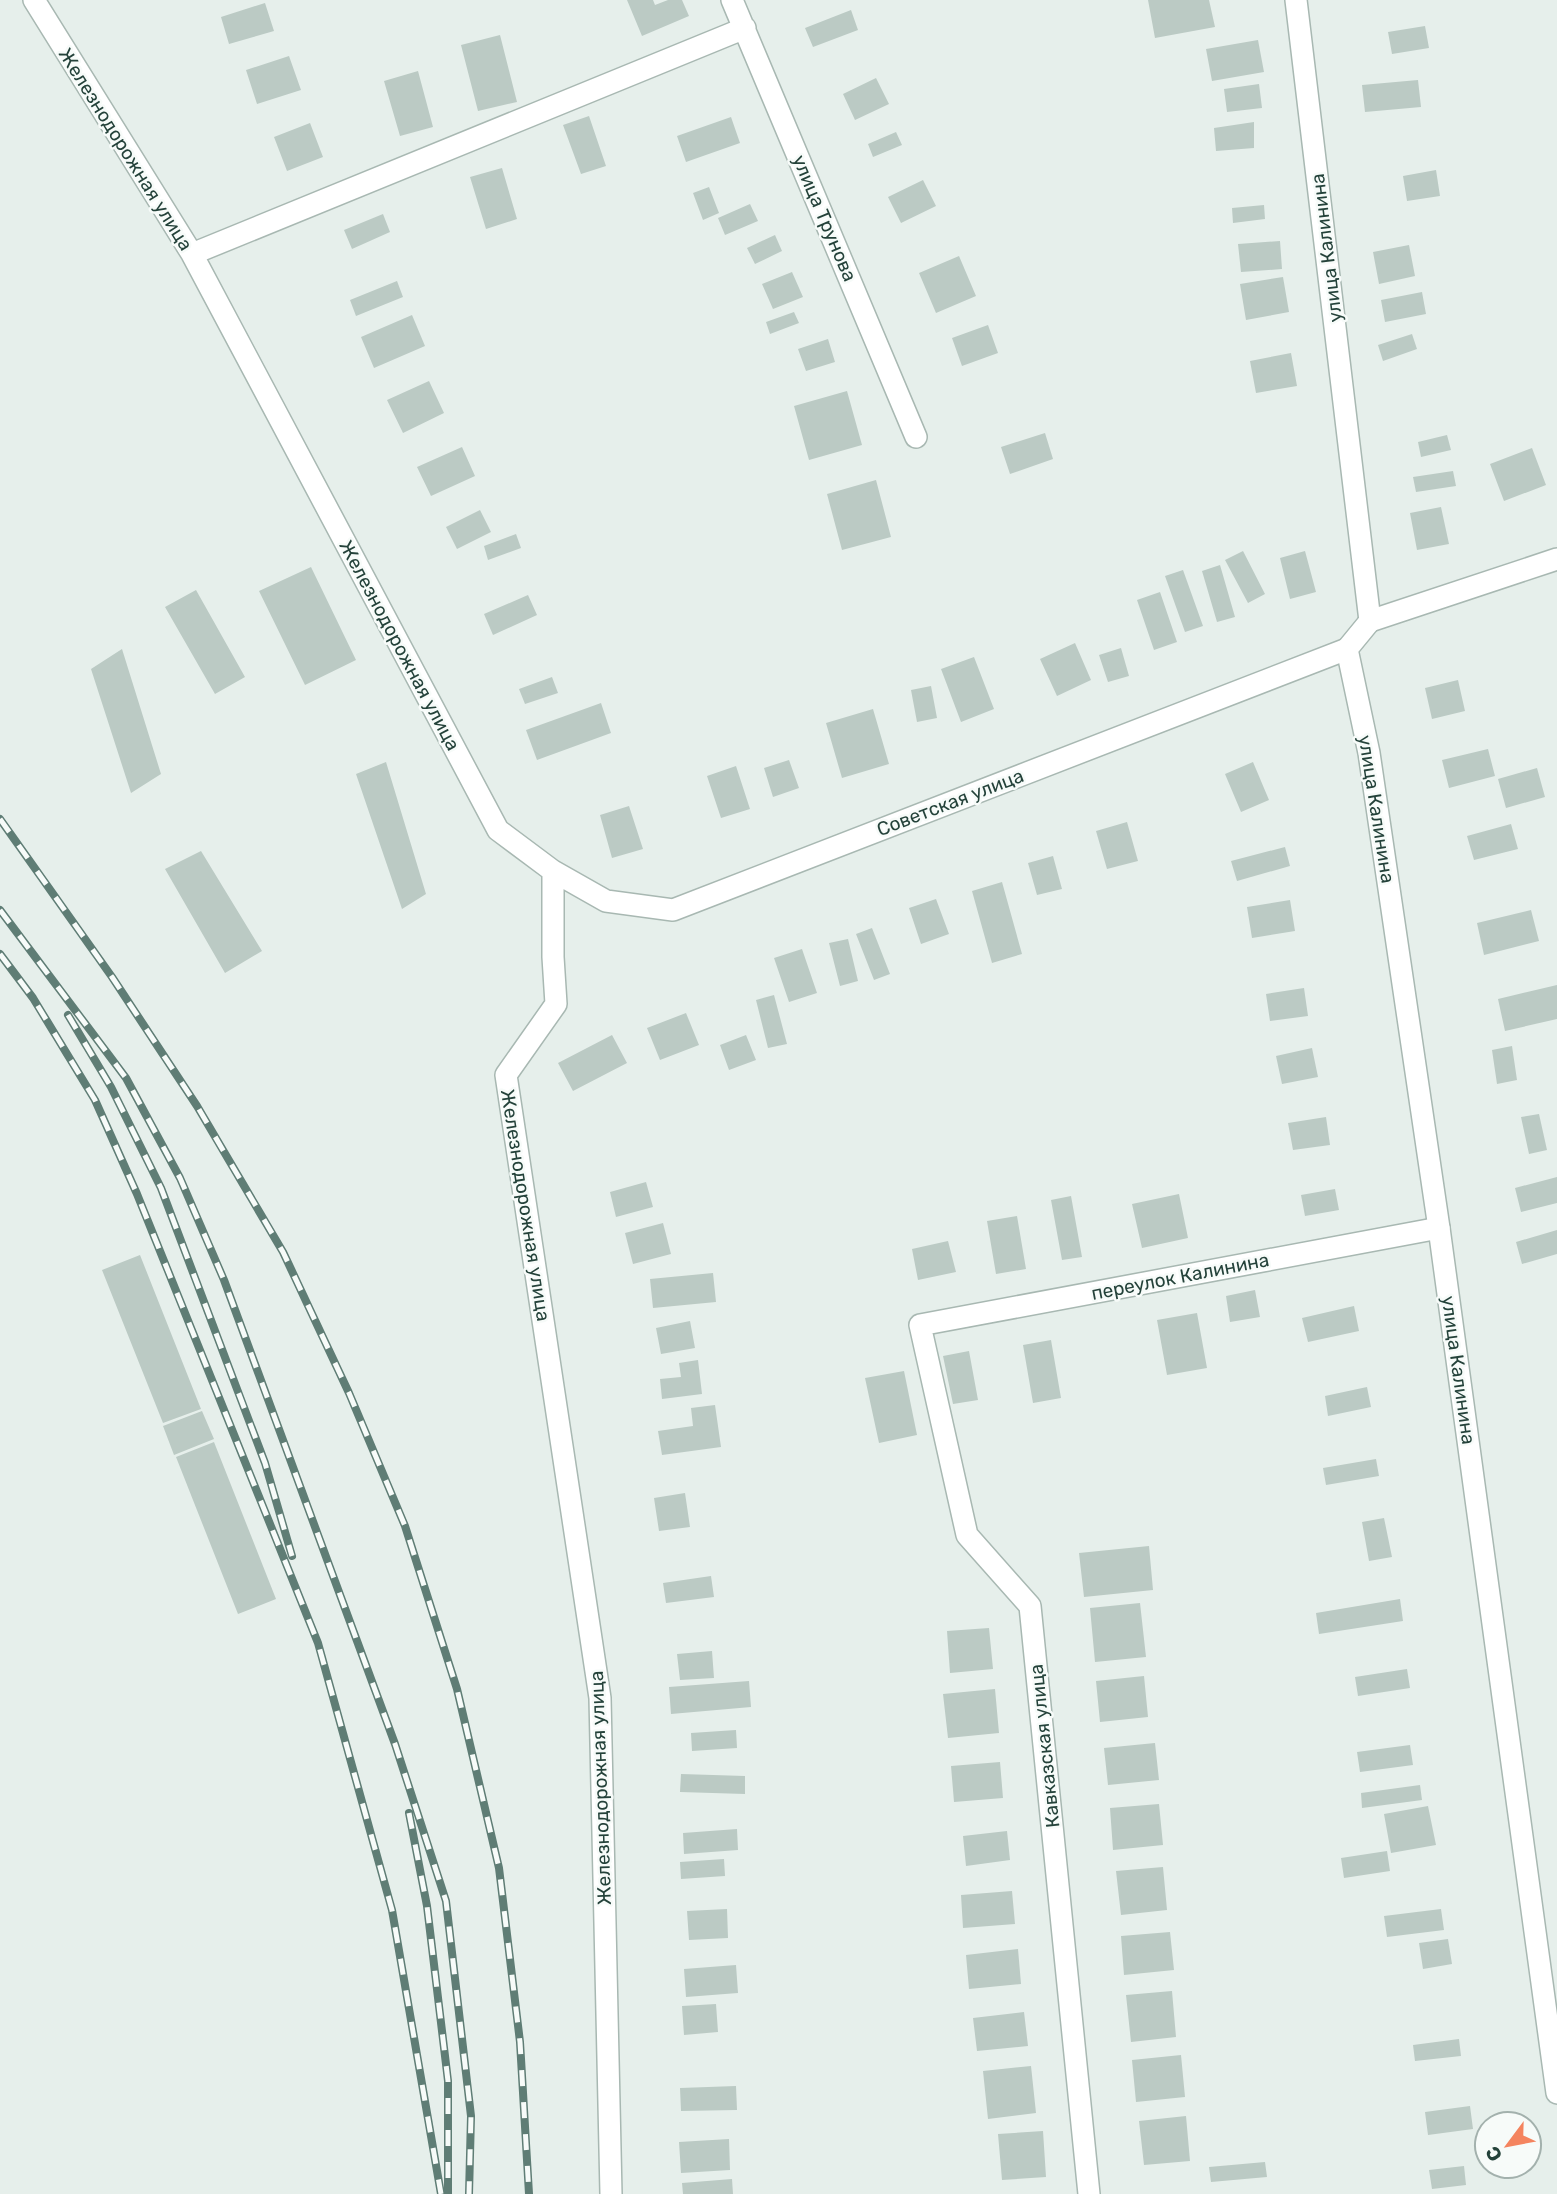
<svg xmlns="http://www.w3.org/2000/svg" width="1557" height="2194" viewBox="0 0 1557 2194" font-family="Rubik,sans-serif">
	<rect width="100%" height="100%" fill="#e6efeb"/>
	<path fill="#bbcac4" d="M627,0H653L655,5L668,0H682L689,16L642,36Z
		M1148,0H1209L1215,27L1155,38Z
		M265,3L274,31L229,44L221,17Z
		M851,10L858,30L813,47L805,28Z
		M1425,26L1429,48L1392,54L1388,32Z
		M500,35L517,102L478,111L461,45Z
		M1258,40L1264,72L1212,81L1206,49Z
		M289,56L301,90L257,104L246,70Z
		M418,71L433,127L400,136L384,81Z
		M876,78L889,104L855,120L843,94Z
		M1418,80L1421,107L1365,112L1362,85Z
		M1259,84L1262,108L1227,112L1224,89Z
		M589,116L606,166L581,174L563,125Z
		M731,117L740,143L686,162L677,136Z
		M1254,122V148L1216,151L1214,128Z
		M310,123L323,157L287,171L274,137Z
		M896,132L902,145L873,157L868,144Z
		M502,168L517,219L486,229L470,177Z
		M1436,170L1440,196L1407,201L1403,176Z
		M923,180L936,206L901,223L888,197Z
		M709,187L719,213L703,220L693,193Z
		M750,204L758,221L725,235L718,218Z
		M1264,205L1265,219L1233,223L1232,208Z
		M383,214L390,232L352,249L344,230Z
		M775,235L782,251L755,264L747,248Z
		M1280,241L1282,269L1241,272L1238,244Z
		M1409,245L1415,276L1379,284L1373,252Z
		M959,256L976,296L936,313L919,273Z
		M792,272L803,297L773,309L762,284Z
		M1283,277L1289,312L1246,320L1240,284Z
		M397,281L403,297L356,316L350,300Z
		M1422,292L1426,314L1385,322L1381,300Z
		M794,312L799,323L770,334L766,322Z
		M412,315L425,346L374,368L361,337Z
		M988,325L998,353L962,366L952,338Z
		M1412,334L1417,349L1383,361L1378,345Z
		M828,339L835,362L806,371L798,349Z
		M1291,353L1297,386L1256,393L1250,361Z
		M429,381L444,413L403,433L387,400Z
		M847,391L862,445L809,460L794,406Z
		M1045,433L1053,459L1010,474L1001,447Z
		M1447,435L1451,450L1421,457L1418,442Z
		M462,447L475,476L431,496L417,467Z
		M1532,448L1546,485L1504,501L1490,464Z
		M1453,471L1456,486L1416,492L1413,477Z
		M876,480L891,537L842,550L827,494Z
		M1441,507L1449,544L1417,550L1410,513Z
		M480,510L491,532L457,549L446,527Z
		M516,534L521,548L488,560L484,546Z
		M1243,551L1265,594L1248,603L1225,560Z
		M1305,551L1316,592L1290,599L1280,558Z
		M1220,565L1235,617L1217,622L1202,571Z
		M311,567L356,660L305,685L259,591Z
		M1183,570L1203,626L1185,632L1165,576Z
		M196,590L245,677L215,694L165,607Z
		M1160,592L1177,642L1154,650L1137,600Z
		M528,595L537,615L493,635L484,614Z
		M1075,643L1091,680L1057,696L1040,659Z
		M1121,648L1129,676L1108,682L1099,655Z
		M122,649L161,774L131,793L91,669Z
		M974,657L994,709L961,722L941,669Z
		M552,677L558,693L525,704L519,689Z
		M1458,680L1465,711L1432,719L1425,688Z
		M931,686L937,718L917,722L911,690Z
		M601,703L611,733L537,760L526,730Z
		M873,709L889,764L842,778L826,723Z
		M1488,749L1495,776L1449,788L1442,760Z
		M789,760L799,788L773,797L764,768Z
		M386,762L426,894L402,909L356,774Z
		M1253,762L1269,800L1241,812L1225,774Z
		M736,766L750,809L721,818L707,776Z
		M1537,768L1545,797L1506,808L1498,779Z
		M629,806L643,849L612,858L600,815Z
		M1127,822L1138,861L1107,869L1096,831Z
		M1511,824L1518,849L1474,860L1467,836Z
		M1285,847L1290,866L1237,881L1231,861Z
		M201,851L262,951L225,973L165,869Z
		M1053,856L1062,889L1037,895L1028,863Z
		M1002,882L1022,954L992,963L972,891Z
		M936,899L949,934L921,944L909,908Z
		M1290,900L1295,931L1252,938L1247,907Z
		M1531,910L1539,941L1484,955L1477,923Z
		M872,928L890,974L874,980L856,934Z
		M848,939L858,981L840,986L829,943Z
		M802,949L817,993L789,1002L774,958Z
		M1557,985V1019L1505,1031L1498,999Z
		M1304,988L1308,1016L1270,1021L1266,994Z
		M774,995L787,1044L768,1048L756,1000Z
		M686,1013L699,1045L660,1060L647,1028Z
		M612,1035L627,1063L573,1091L558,1063Z
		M746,1035L756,1060L729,1070L720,1045Z
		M1512,1046L1517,1080L1497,1084L1492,1050Z
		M1312,1048L1318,1077L1282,1084L1276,1056Z
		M1539,1114L1547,1150L1529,1154L1521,1117Z
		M1326,1117L1330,1145L1293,1150L1288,1123Z
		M1557,1177V1203L1521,1212L1515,1188Z
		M646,1182L653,1207L616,1217L610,1192Z
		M1335,1189L1339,1210L1305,1216L1301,1195Z
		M1179,1194L1188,1238L1142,1248L1132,1204Z
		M1071,1196L1082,1257L1062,1260L1051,1200Z
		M1017,1216L1026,1269L996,1274L987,1221Z
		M663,1223L671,1254L633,1264L625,1233Z
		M1557,1230V1254L1522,1264L1516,1242Z
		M948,1241L956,1272L918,1280L912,1249Z
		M140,1255L201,1409L163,1423L102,1270Z
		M713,1273L716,1302L653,1308L650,1279Z
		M1255,1290L1260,1317L1230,1322L1226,1296Z
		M1354,1306L1359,1331L1308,1342L1302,1318Z
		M1197,1313L1207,1368L1167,1375L1157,1320Z
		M690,1321L695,1348L661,1354L656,1328Z
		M1051,1340L1061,1398L1033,1403L1023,1345Z
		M969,1351L978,1400L953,1404L943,1356Z
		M698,1360L702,1394L662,1399L660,1379L681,1377L679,1363Z
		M904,1371L917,1435L879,1443L865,1378Z
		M1367,1387L1371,1407L1328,1416L1325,1396Z
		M715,1405L721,1447L662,1455L658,1431L693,1426L691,1408Z
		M202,1411L214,1439L174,1455L163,1426Z
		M214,1442L276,1599L238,1614L176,1457Z
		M1376,1459L1379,1476L1326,1485L1323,1468Z
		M685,1493L690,1527L659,1531L654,1498Z
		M1384,1518L1392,1557L1369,1561L1362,1522Z
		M1149,1546L1153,1590L1084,1597L1079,1553Z
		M711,1576L714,1597L666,1603L663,1583Z
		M1400,1599L1403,1621L1319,1634L1316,1613Z
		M1140,1603L1146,1657L1095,1662L1090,1608Z
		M989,1628L993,1669L950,1673L947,1631Z
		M712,1651L714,1678L680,1680L677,1654Z
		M1407,1669L1410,1688L1358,1696L1355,1677Z
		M1144,1676L1148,1717L1100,1722L1096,1681Z
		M749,1681L751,1707L671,1714L669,1687Z
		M995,1689L999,1733L948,1738L943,1694Z
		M736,1730L737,1748L692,1751L691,1733Z
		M1155,1743L1159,1780L1108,1785L1104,1748Z
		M1410,1745L1413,1765L1360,1772L1357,1752Z
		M1000,1762L1003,1798L954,1802L951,1766Z
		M681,1774L745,1776V1794L680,1792Z
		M1420,1785L1422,1800L1362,1808L1361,1793Z
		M1159,1804L1163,1845L1113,1850L1110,1808Z
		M1428,1806L1436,1845L1391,1853L1384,1814Z
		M737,1829L738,1850L684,1854L683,1833Z
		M1007,1831L1010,1860L966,1866L963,1836Z
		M1387,1851L1390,1871L1344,1878L1341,1858Z
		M724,1859L725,1876L681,1879L680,1862Z
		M1163,1867L1167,1910L1121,1915L1116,1871Z
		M1012,1891L1015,1924L963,1928L961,1895Z
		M727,1909L728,1938L689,1940L687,1911Z
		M1441,1909L1444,1930L1387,1937L1384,1916Z
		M1170,1932L1174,1970L1124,1975L1121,1936Z
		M1448,1939L1452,1964L1423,1969L1419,1943Z
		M1018,1949L1021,1984L969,1989L966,1955Z
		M736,1965L738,1993L686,1997L684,1969Z
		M1172,1991L1176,2037L1131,2042L1126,1995Z
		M716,2004L718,2032L684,2035L682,2006Z
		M1024,2012L1028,2046L977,2051L973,2018Z
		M1459,2039L1461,2056L1415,2061L1413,2045Z
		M1181,2055L1185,2097L1136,2102L1132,2060Z
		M1031,2066L1036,2113L988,2119L983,2071Z
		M736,2086L737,2110L681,2111L680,2088Z
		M1470,2106L1473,2129L1428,2135L1425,2112Z
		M1186,2116L1190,2161L1144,2165L1139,2121Z
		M1043,2131L1046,2177L1002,2180L998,2134Z
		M729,2139L730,2170L681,2173L679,2142Z
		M1265,2162L1267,2177L1211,2182L1209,2167Z
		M1464,2166L1466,2185L1432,2189L1429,2170Z
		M732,2179L733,2194H683L682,2183Z"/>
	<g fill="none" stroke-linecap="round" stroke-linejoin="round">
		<g stroke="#a8b8b2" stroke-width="24">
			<path id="minor" d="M34,0L192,254L498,830L553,871L606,901L673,910L1347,649
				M732,0L916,437
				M1296,0L1370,621L1557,559
				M192,254L745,28
				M553,871V957L556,1004L506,1075L600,1698L611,2194
				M1089,2194L1030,1606L967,1535L920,1325L1439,1228"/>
		</g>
		<g stroke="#a8b8b2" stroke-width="24">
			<path id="tertiary" d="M1370,621L1347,649L1369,753L1439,1228L1557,2093"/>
		</g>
		<use href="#minor" stroke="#fff" stroke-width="21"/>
		<use href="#tertiary" stroke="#fff" stroke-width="21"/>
		<g stroke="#5f7d75" stroke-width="8">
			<path id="rail" d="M0,819L112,977L197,1106L283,1252L349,1393L405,1526L457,1689L499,1868L520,2042L529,2194
				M0,910L126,1078L180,1178L224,1280L395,1744L446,1901L471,2116L469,2194
				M0,954L33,998L95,1100L137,1194L318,1643L392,1910L441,2194
				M68,1015L111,1087L161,1188L265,1463L292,1556
				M409,1813L427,1906L448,2081V2194"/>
		</g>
		<use href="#rail" stroke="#f7fbf9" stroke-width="5" stroke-dasharray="16" stroke-linecap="butt"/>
	</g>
	<g text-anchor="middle" stroke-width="5" stroke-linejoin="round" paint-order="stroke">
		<g font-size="19" fill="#24423a" stroke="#f7fbf9">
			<text transform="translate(126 149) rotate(58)" y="7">Железнодорожная улица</text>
			<text transform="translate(825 218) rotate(67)" y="7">улица Трунова</text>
			<text transform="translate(1326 248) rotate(-97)" y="7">улица Калинина</text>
			<text transform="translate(400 645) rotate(62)" y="7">Железнодорожная улица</text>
			<text transform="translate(950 802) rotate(-21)" y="7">Советская улица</text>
			<text transform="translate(1377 809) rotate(81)" y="7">улица Калинина</text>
			<text transform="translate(526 1205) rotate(81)" y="7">Железнодорожная улица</text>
			<text transform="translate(1180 1276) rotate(-11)" y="7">переулок Калинина</text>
			<text transform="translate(1459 1370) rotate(82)" y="7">улица Калинина</text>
			<text transform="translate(1044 1746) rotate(-96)" y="7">Кавказская улица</text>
			<text transform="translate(600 1788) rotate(-92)" y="7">Железнодорожная улица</text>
		</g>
	</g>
	<g transform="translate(1508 2145) rotate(238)"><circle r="33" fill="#f7fbf9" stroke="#a3b1ad" stroke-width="2"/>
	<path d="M0-5L12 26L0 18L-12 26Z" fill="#f4845f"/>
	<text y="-10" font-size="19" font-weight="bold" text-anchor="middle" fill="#24423a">С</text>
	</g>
</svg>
